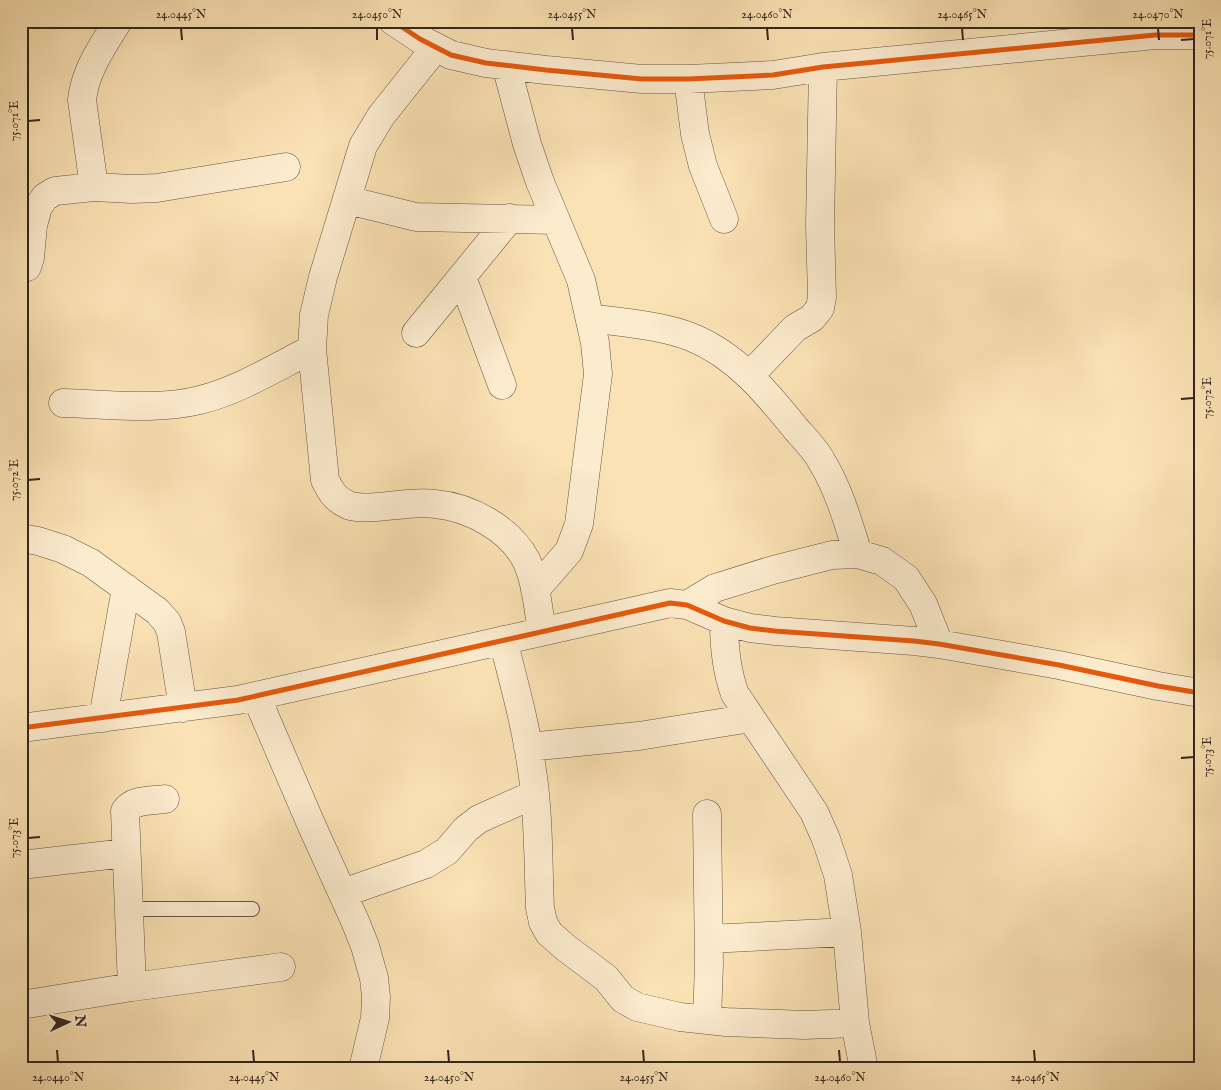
<svg xmlns="http://www.w3.org/2000/svg" width="1221" height="1090" viewBox="0 0 1221 1090" font-family="'IM FELL English',serif">
	<rect width="100%" height="100%" fill="#fbe2b4"/>
	<filter id="stains"><feTurbulence type="fractalNoise" baseFrequency=".004" numOctaves="4"/><feColorMatrix values="0 0 0 0 .2 0 0 0 0 .09 0 0 0 0 .02 0 0 0 .5 -.17"/></filter>
	<radialGradient id="worn" r=".72"><stop offset=".6" stop-color="#630" stop-opacity="0"/><stop offset="1" stop-color="#630" stop-opacity=".3"/></radialGradient>
	<g fill="none" stroke-linecap="round" stroke-linejoin="round">
		<g stroke="#645546" stroke-width="16">
			<path id="lane" d="M128,909H252"/>
		</g>
		<g stroke="#645546" stroke-width="29">
			<path id="street" d="M393,21L420,39L451,55L486,63L546,70L642,79H688L773,75L823,67L1155,35H1200
				M436,47L381,116L363,146L323,277L314,315L312,349L325,480C331,492 335,499 348,505C359,510 384,506 397,505C410,504 423,502 435,504C470,507 510,529 526,560C536,580 538,609 542,631
				M506,65L527,144L540,182L581,280L595,343L598,374L579,524L569,551L535,590
				M688,79L695,134L703,166L724,219
				M94,187L82,100C85,70 103,46 118,21
				M347,200L416,217L556,220
				M21,269L27,267L30,258L33,225L38,207L45,197L55,191L94,187L132,189L157,188L286,167
				M462,277L502,385
				M591,318C623,323 660,325 691,337C736,355 767,393 796,429C805,439 816,450 822,462C839,490 848,522 858,554
				M416,333L510,218
				M750,375L795,328L812,318L820,308L822,297L820,225L823,67
				M63,403C108,404 156,411 200,400C240,390 276,367 312,349
				M21,538L38,541L63,549L91,563L157,611L167,622L171,632L183,708
				M687,605L715,588L773,570L832,555L858,554L882,561L906,578L923,604L939,644
				M724,621C724,647 726,670 735,694L814,812L826,839L838,875L847,932L855,1023L864,1069
				M503,640C514,683 526,726 532,770C539,814 538,863 540,908L543,922L549,933L566,948L606,978L623,999L637,1007L680,1017L726,1022L805,1025L855,1023
				M256,696L311,824L355,921L365,946L374,978L376,997L375,1018L363,1069
				M103,718L126,588
				M21,728L238,700L670,603L687,605L724,621L750,628L775,631L914,641L939,644L1059,665L1158,686L1200,693
				M528,747L639,736L751,718
				M707,814L709,964L707,1020
				M21,865L126,853
				M343,893L426,864L447,851L466,829L479,819L535,794
				M709,939L847,932
				M132,987L125,811C133,799 151,801 165,799
				M21,1005L132,987L281,967"/>
		</g>
		<use href="#lane" stroke="#fcecce" stroke-width="14"/>
		<use href="#street" stroke="#fcecce" stroke-width="28"/>
		<g stroke="#fcecce" stroke-width="8">
			<path id="cycleway" d="M393,21L420,39L451,55L486,63L546,70L642,79H688L773,75L823,67L1155,35H1200
				M21,728L238,700L670,603L687,605L724,621L750,628L775,631L914,641L939,644L1059,665L1158,686L1200,693"/>
		</g>
		<use href="#cycleway" stroke="#e8590c" stroke-width="5"/>
	</g>
	<path fill="none" stroke="#322621" stroke-width="2" d="M181,28L182,40M377,28V40M572,28L573,40M767,28L768,40M962,28L963,40M1158,28L1159,40M1181,40L1194,39M28,121L40,120M1181,399L1194,398M28,480L40,479M1181,758L1194,757M28,838L40,837M57,1050L58,1062M253,1050L254,1062M448,1050L449,1062M643,1050L644,1062M839,1050L840,1062M1034,1050L1035,1062"/>
	<rect width="1221" height="1090" fill="none" stroke="#fbe2b4" stroke-width="55"/>
	<g transform="translate(68 1022) rotate(86)" stroke="#fcecce" stroke-width="4" paint-order="stroke">
	<path d="M0-4L9 19L0 12L-9 19Z" fill="#322621"/>
	<text y="-8" font-size="14" font-weight="bold" text-anchor="middle" fill="#322621">N</text>
	</g>
	<rect x="28" y="28" width="1166" height="1034" fill="none" stroke="#322621" stroke-width="2"/>
	<g font-size="12" text-anchor="middle" fill="#322621">
		<text x="181" y="18">24.0445°N</text>
		<text x="377" y="18">24.0450°N</text>
		<text x="572" y="18">24.0455°N</text>
		<text x="767" y="18">24.0460°N</text>
		<text x="962" y="18">24.0465°N</text>
		<text x="1158" y="18">24.0470°N</text>
		<text transform="translate(1207 39) rotate(-90)" y="4">75.071°E</text>
		<text transform="translate(14 121) rotate(-90)" y="4">75.071°E</text>
		<text transform="translate(1207 398) rotate(-90)" y="4">75.072°E</text>
		<text transform="translate(14 480) rotate(-90)" y="4">75.072°E</text>
		<text transform="translate(1207 757) rotate(-90)" y="4">75.073°E</text>
		<text transform="translate(14 838) rotate(-90)" y="4">75.073°E</text>
		<text x="58" y="1081">24.0440°N</text>
		<text x="254" y="1081">24.0445°N</text>
		<text x="449" y="1081">24.0450°N</text>
		<text x="644" y="1081">24.0455°N</text>
		<text x="840" y="1081">24.0460°N</text>
		<text x="1035" y="1081">24.0465°N</text>
	</g>
	<rect width="100%" height="100%" filter="url(#stains)"/>
	<rect width="100%" height="100%" fill="url(#worn)"/>
</svg>
